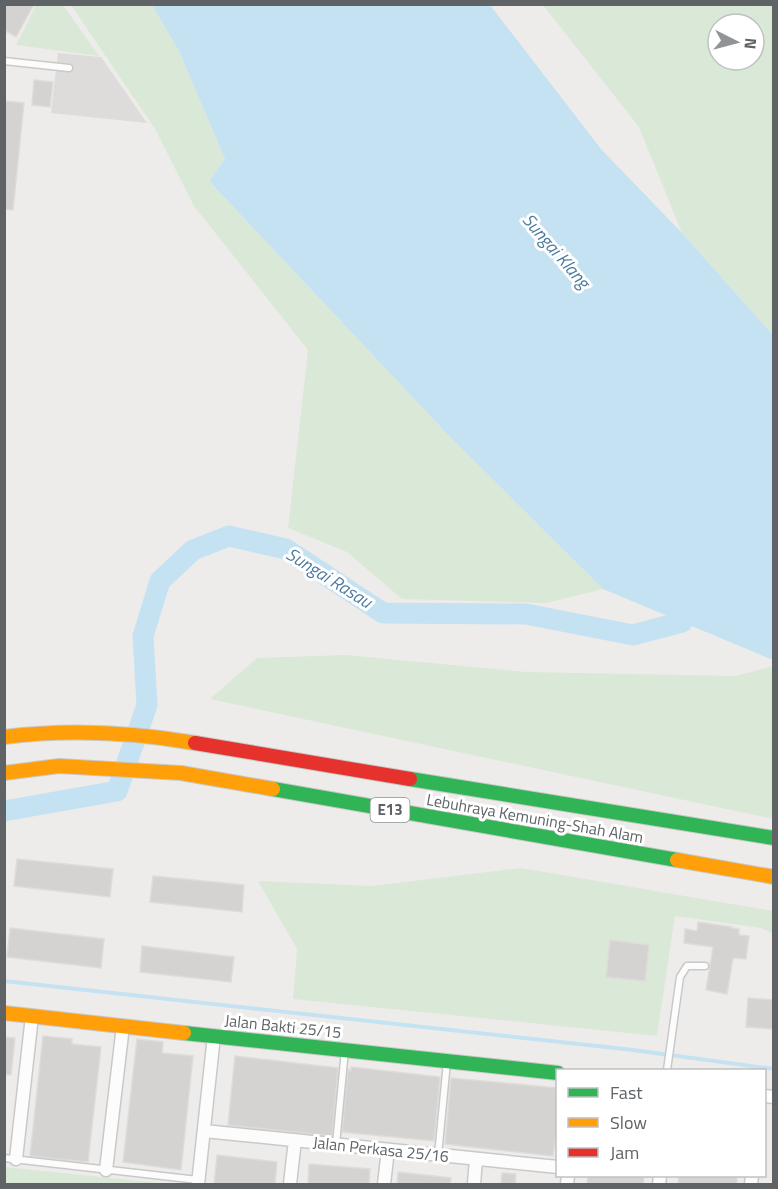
<svg xmlns="http://www.w3.org/2000/svg" width="778" height="1189" viewBox="0 0 778 1189" font-family="'Titillium Web',sans-serif">
	<rect width="100%" height="100%" fill="#eeecea"/>
	<path fill="#dedcda" d="M58,53L101,57L147,123L51,113Z"/>
	<path fill="#dae8d7" fill-rule="evenodd" d="M36,5H63L99,56L16,45Z
		M71,5H152L179,51L225,159L209,181L451,438L603,589L546,603L402,599L347,552L288,528L308,350L194,206L155,129Z
		M543,5H773V335L682,233L639,127ZM718,24H754V60H718Z
		M346,655L526,672L736,676L773,666V819L210,699L257,658Z
		M521,868L773,911V934L761,928L675,916L657,1036L293,999L297,949L258,881L372,886Z
		M4,1167H5L169,1184H5Z"/>
	<path fill="#c5e2f2" d="M152,5H490L601,149L682,233L773,335V660L603,589L451,438L209,181L225,159L179,51Z"/>
	<g fill="none" stroke-linecap="round" stroke-linejoin="round">
		<path stroke="#c5e2f2" stroke-width="4" d="M4,981L633,1050L774,1069"/>
		<path stroke="#c5e2f2" stroke-width="21" d="M4,811L117,791L147,705L143,636L160,581L193,550L229,536L286,549L383,613L526,614L633,635L682,622L695,599"/>
	</g>
	<path fill="#d5d3d2" stroke="#dedcd9" stroke-width="1.5" d="M4,4H34L16,37L4,30Z
		M34,80L53,82L50,107L32,105Z
		M4,101L24,103L13,210L4,209Z
		M17,859L113,869L110,897L14,886Z
		M153,876L244,885L242,912L150,902Z
		M698,922L732,927V928L739,929V935L749,936L746,959L733,958L727,994L706,990L713,947L684,943L685,929L697,931Z
		M10,928L104,939L101,968L7,957Z
		M610,940L649,945L645,981L606,977Z
		M142,946L234,957L231,982L140,972Z
		M748,998L774,1000V1029L746,1027Z
		M43,1036L72,1039V1044L101,1047L88,1162L30,1156Z
		M4,1037L15,1038L11,1075L4,1074Z
		M137,1039L163,1042L162,1053L193,1056L181,1170L123,1162Z
		M235,1056L338,1068L332,1136L228,1125Z
		M351,1067L440,1077L434,1141L342,1132L348,1069L351,1070Z
		M451,1078L558,1088V1120L553,1156L445,1144Z
		M217,1155L277,1162L275,1185H214Z
		M309,1164L370,1169L369,1185H308Z
		M398,1172L451,1178L450,1185H397Z
		M502,1173L516,1174L515,1185H501Z
		M588,1176H644L643,1185H587Z
		M679,1176H737V1185H678Z"/>
	<g fill="none" stroke-linecap="round" stroke-linejoin="round">
		<g stroke="#c9c9c9" stroke-width="9">
			<path id="lane" d="M4,61L69,68
				M667,1070L680,977L687,966H705
				M336,1144L345,1050
				M438,1155L447,1062
				M4,1158L198,1180"/>
		</g>
		<g stroke="#c9c9c9" stroke-width="15">
			<path id="street" d="M764,1096L774,1097
				M204,1131L558,1167
				M16,1159L32,1016
				M106,1170L123,1026
				M198,1184L214,1036
				M290,1184L295,1140
				M384,1184L388,1150
				M474,1184L476,1159
				M567,1184L568,1176
				M659,1184L660,1176
				M751,1184L752,1176"/>
		</g>
		<g stroke="#c8c9c9" stroke-width="16">
			<path id="fast" d="M410,779L774,838
				M273,789L677,860
				M184,1033L558,1073"/>
		</g>
		<g stroke="#c8c9c9" stroke-width="16">
			<path id="slow" d="M4,737C68,729 131,732 195,743
				M4,773L59,766L181,773L273,789
				M677,860L774,877
				M4,1013L184,1033"/>
		</g>
		<g stroke="#c8c9c9" stroke-width="16">
			<path id="jam" d="M195,743L410,779"/>
		</g>
		<use href="#lane" stroke="#fcfcfc" stroke-width="6"/>
		<use href="#street" stroke="#fcfcfc" stroke-width="12"/>
		<use href="#fast" stroke="#30b455" stroke-width="14"/>
		<use href="#slow" stroke="#ff9f0a" stroke-width="14"/>
		<use href="#jam" stroke="#e5322d" stroke-width="14"/>
	</g>
	<g text-anchor="middle" stroke-width="6" stroke-linejoin="round" paint-order="stroke">
		<rect fill="#fff" stroke="#8f9294" stroke-width="1.5" x="370.5" y="798" width="39" height="24" rx="4.5"/>
		<g font-size="15" font-weight="bold" fill="#5f6366">
			<text x="390" y="815">E13</text>
		</g>
		<g font-size="16" fill="#5f6366" stroke="#fff">
			<text transform="translate(535 818) rotate(10)" y="6">Lebuhraya Kemuning-Shah Alam</text>
			<text transform="translate(283 1026) rotate(6)" y="6">Jalan Bakti 25/15</text>
			<text transform="translate(381 1149) rotate(6)" y="6">Jalan Perkasa 25/16</text>
		</g>
		<g font-size="18" font-style="italic" fill="#4c7a9e" stroke="#fff">
			<text transform="translate(556 251) rotate(49)" y="6">Sungai Klang</text>
			<text transform="translate(329 578) rotate(32)" y="6">Sungai Rasau</text>
		</g>
	</g>
	<rect width="778" height="1189" fill="none" stroke="#5f6366" stroke-width="12"/>
	<rect x="556" y="1069" width="210" height="108" fill="#ffffff" stroke="#bfc1c2" stroke-width="1.5"/>
	<rect x="568" y="1088" width="30" height="9" fill="#30b455" stroke="#bfc1c2" stroke-width="1.5"/>
	<text x="610" y="1099" font-size="18" fill="#5f6366">Fast</text>
	<rect x="568" y="1118" width="30" height="9" fill="#ff9f0a" stroke="#bfc1c2" stroke-width="1.5"/>
	<text x="610" y="1129" font-size="18" fill="#5f6366">Slow</text>
	<rect x="568" y="1148" width="30" height="9" fill="#e5322d" stroke="#bfc1c2" stroke-width="1.5"/>
	<text x="610" y="1159" font-size="18" fill="#5f6366">Jam</text>
	<g transform="translate(736 42) rotate(96)"><circle r="28" fill="#ffffff" stroke="#bfc1c2" stroke-width="1.5"/>
	<path d="M0-4.5L10 22L0 15L-10 22Z" fill="#919394"/>
	<text y="-9" font-size="16" font-weight="bold" text-anchor="middle" fill="#5f6366">N</text>
	</g>
</svg>
